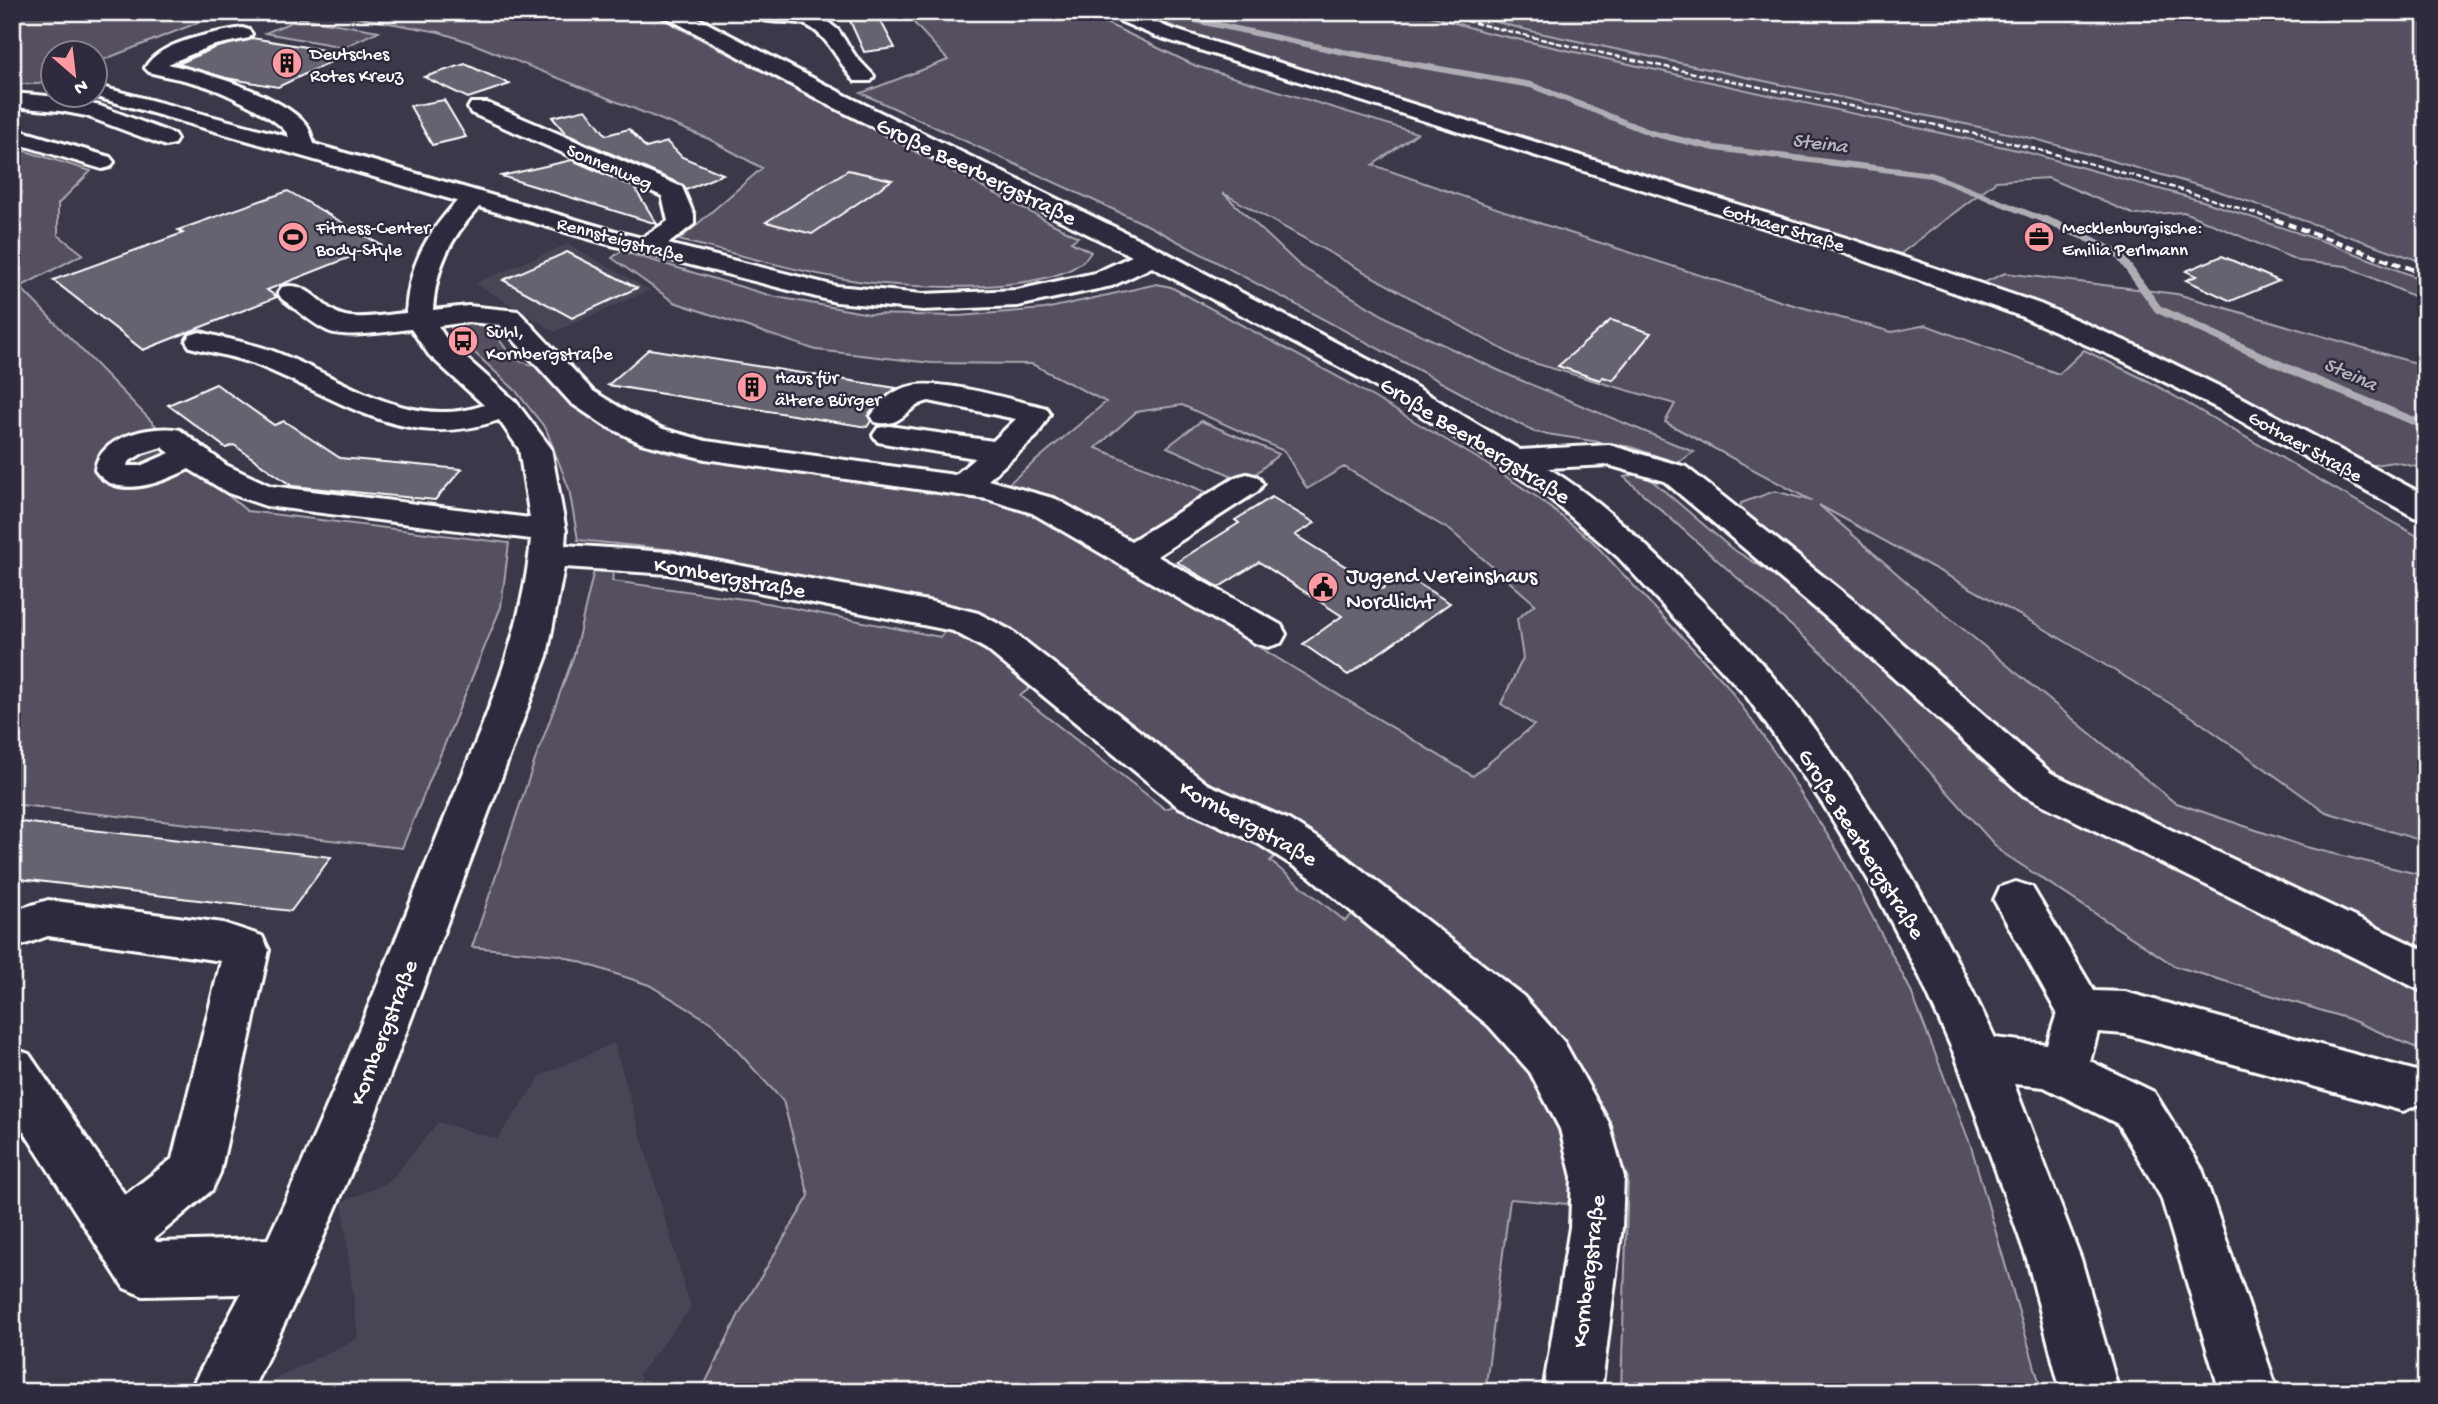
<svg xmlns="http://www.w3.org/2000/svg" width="2438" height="1404" viewBox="0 0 2438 1404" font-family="'Gochi Hand',sans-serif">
	<rect width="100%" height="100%" fill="#3c3749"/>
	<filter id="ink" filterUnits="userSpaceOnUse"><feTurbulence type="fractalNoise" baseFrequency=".0143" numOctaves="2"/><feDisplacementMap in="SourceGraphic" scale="14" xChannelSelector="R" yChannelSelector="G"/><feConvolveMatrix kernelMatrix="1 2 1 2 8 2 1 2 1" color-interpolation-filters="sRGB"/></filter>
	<g filter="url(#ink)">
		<path fill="#494455" d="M1418,12H1458L1535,32L2035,139L2026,152L1485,32Z
			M568,244L650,290L555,332L475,283Z
			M614,1043L691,1308L639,1374L643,1392H261L269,1381L358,1338L342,1202L389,1182L438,1122L497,1139L542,1075Z"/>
		<path fill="#555060" stroke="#aaa8b0" stroke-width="2" d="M12,12H268L202,21L95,63L94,52H52V79L39,84H12Z
			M328,12H649L1078,237L1071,242L1091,252C1064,299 893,288 845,279C789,270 734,253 679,240L762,168L709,139L469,42L439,32Z
			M904,12H1083L1196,66L1417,133L1373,165L1536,222L1783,302L1892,332L1926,325L2059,374L2084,350L2148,381L2426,541V842L2326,812L2191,716L2036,624L1819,505L1918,592L2174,802L2306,847L2426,876V961L2049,783L1739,519L1741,503L1775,491L1812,501L1665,422L1675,404L1520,359L1223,193L1300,266L1396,323L1513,377L1694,452L1677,463L1631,447L1534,432L1149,226L861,93L948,60Z
			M1136,12L1238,16L1251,12H1418L1485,32L2026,152L2206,202L2328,243L2426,281V302L2346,266L2299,261L2184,212L2135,215L2048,178L1996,181L1899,255L1237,51Z
			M1458,12H2426V263L2218,191L2035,139L1535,32Z
			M301,18L379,31L344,47L265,33Z
			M12,147L91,171L58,204V235L83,254L20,287L206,477L247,511L509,543L501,607L402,848L12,804Z
			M621,251L772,296L869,314L959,316L1045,309L1157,284L1171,287L1344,380L1477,458L1537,497L1592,541L1726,684L1777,756L1839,853L1910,989L1971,1146L2042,1392L1621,1390L1628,1178L1581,1069L1546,1018L1474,962L1241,800L1208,784L988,618L955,606L674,555L676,550L578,540L569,489L546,429L515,390L453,333L449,322L491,321L501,342L514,359L540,368L585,411L667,453L888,480L996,497L1038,514L1473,776L1534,725L1501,704L1523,658L1517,619L1535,604L1451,531L1344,467L1307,489L1284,451L1182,405L1136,412L1096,448L1206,492L1131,544L1008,484L1106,402L1032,364L931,363L816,350L674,302L612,258Z
			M2005,273L2177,294L2426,366V469L2394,462L2367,466L2043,308L1983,283Z
			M1201,421L1279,454L1246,482L1167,447Z
			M1642,472L1731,548L1818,602L1997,764L2426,991V1052L2349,1019L2175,966L2000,851L1833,663L1624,477Z
			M595,566L614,567L612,581L751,600L940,637L952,624L1039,681L1020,696L1165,809L1192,800L1282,850L1270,861L1345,921L1362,906L1518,1041L1584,1171L1567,1204L1510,1199L1485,1392H701L740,1312L809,1196L783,1101L712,1023L649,985L559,955L472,947L534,763L574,655Z"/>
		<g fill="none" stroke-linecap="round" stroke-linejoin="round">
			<path stroke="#afadb4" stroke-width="6" d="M1158,12L1343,52L1531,85L1651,133L1715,148L1931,175L2049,222"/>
			<path stroke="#afadb4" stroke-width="8" d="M2045,220L2084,236L2119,255L2158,309L2300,374L2426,426"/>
		</g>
		<path fill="#666270" stroke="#fff" stroke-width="2" d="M846,12H876L895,48L864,52Z
			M252,38L347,54L278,87L226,78L178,64L214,48Z
			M465,64L510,84L468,98L424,77Z
			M444,100L466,137L432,145L410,106Z
			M586,109L606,135L629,129L646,148L667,142L682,157L723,174L686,190L683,185L566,134L552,117Z
			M572,160L634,187L657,224L501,176Z
			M848,170L892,180L812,234L766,222Z
			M288,191L381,245L267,290L277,297L143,350L53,280L183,233L178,230Z
			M567,252L610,274L637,288L572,318L503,280Z
			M2222,256L2279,281L2231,301L2186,280L2197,276L2186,271Z
			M1611,320L1651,333L1613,380L1603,377L1600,380L1558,366Z
			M649,349L896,388L871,411L868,416L871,421L867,427L608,385Z
			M216,384L274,425L284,421L340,458L462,469L435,500L292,486L234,445L226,448L168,405Z
			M1272,497L1315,523L1295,535L1382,589L1402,574L1450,603L1348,675L1303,644L1342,616L1259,562L1219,587L1177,562L1239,523L1235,520Z
			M12,821L331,857L291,911L12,878Z"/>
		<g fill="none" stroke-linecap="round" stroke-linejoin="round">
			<g stroke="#fff" stroke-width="6">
				<path id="minor" d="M661,12H686L847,96L1161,250L1386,369L1520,450L1609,445L1686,467L1853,600L2051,773L2426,951V993L2023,795L1827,618L1664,481L1608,465L1548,468C1598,498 1641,540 1682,581C1713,612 1745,643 1773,677C1864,785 1935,911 1995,1038L2047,1044L2057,1013L1994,900L2000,887L2016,882L2032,887L2094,991L2125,992L2420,1072L2426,1084L2420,1104L2403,1111L2125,1034L2098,1032L2090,1061L2154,1092L2202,1169L2278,1392H2220L2161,1197L2118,1124L2044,1087L2014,1084L2081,1259L2119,1392H2061L2027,1259L1956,1058L1920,977L1875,891L1823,804L1747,697L1618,557L1541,491L1366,381L1152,267L1112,286L1017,306L923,310L836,302L604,243L479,207C450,239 436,266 433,310L468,306L518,311L593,391L626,411L663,429L706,441L955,475L975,458L889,444L878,442L873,435L878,428L889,426L993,441L1016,419L929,401C905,406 903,429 875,422L871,416C877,407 889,394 899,390C931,374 1000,398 1035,405L1046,408L1050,414L1037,436L988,480L1056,499L1131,541L1236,477L1247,474L1258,477L1263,484L1258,491L1157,556L1281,625L1286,634L1281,643L1268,647L1255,643L1032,513L987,499L705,459L641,443L604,425L571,403L500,325L468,322L438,326L449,343L516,402L551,448L566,531L565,545L668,552L933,602L978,613L1012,631L1207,784L1289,820L1339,852L1523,996L1564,1042L1609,1123L1624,1177L1622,1227L1601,1392H1543L1570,1227L1572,1177L1560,1129L1530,1072L1489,1026L1309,876L1259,844L1177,806L986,649L953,631L668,574L564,567L547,656L372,1123L303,1285L251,1392H189L241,1294L143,1296L124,1288L12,1113V1048L29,1054L125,1195L172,1159L221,961L48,936L12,949V911L48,900L223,923L262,936L269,950L220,1173L212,1190L154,1239L157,1242L268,1239C328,1110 380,979 433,847C473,746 521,649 531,539L266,506L228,493L189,469C163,482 116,501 95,470C98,437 152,424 180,430L226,465L271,486L530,518L519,449L499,420C405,453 340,398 257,365C236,357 212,353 190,347L186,341L190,335L200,332C225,339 253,343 278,353C345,379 409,431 484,405L429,355L411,329C391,331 347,339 328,331C312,324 297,309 282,299L278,293L282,287C310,280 321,310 345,316C360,320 390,314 406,313C409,265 425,236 457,201L86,94H94V85L289,137C283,119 220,90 202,85C184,79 166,77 149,72L145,68C159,41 214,33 242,28L249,30L252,34L249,38L211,46L168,64C207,73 279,94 306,124C310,130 312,138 314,144L622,233L642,238L668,221L662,196L471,113L468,108L471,103H487L682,187L694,215V224L668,244L836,286L923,294L1017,290L1095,273L1132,256L831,106L664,16ZM162,447L170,453L140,466H127L128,462L143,453Z
					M750,12H807L823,18L838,30L856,57L874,76L871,81H855C839,64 829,37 808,26C791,17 764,28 750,12Z
					M12,93L60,97L100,106L174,134L177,139L174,144L166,146L86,116L60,111L12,107Z
					M12,128L110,157L114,162L110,167L102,169L12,142Z"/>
			</g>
			<g stroke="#fff" stroke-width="6">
				<path id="major" d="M1105,12H1132L1169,28L1309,72L1853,240L2040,304L2139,347L2239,396L2426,496V520L2414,517L2217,408L2119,359L2020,316L1835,250L1155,36L1108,16Z"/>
			</g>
			<use href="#minor" fill="#2f2a3d" fill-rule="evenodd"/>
			<use href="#major" fill="#2f2a3d" fill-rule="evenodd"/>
			<path stroke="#fff" stroke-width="2.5" stroke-dasharray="6 2.5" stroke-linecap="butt" d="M1433,12C1624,63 1820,96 2012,143C2103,166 2193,192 2281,222"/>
			<path stroke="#fff" stroke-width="4.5" stroke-dasharray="8 4.5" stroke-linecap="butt" d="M2276,220L2426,274"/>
		</g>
	</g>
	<defs>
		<g id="building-disc" transform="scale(1.575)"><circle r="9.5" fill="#ff9aa2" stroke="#2f2a3d"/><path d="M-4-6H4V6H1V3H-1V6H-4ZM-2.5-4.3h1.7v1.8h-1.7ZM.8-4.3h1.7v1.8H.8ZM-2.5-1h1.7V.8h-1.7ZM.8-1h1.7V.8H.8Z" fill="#111"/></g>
		<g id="stadium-disc" transform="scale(1.575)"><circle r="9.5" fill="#ff9aa2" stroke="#2f2a3d"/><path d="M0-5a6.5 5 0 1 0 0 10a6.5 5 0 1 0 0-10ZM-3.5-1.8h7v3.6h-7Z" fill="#111"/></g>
		<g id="office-disc" transform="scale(1.575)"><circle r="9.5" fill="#ff9aa2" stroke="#2f2a3d"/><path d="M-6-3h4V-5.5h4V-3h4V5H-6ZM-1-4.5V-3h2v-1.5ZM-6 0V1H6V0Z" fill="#111"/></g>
		<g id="bus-disc" transform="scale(1.575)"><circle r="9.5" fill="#ff9aa2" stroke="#2f2a3d"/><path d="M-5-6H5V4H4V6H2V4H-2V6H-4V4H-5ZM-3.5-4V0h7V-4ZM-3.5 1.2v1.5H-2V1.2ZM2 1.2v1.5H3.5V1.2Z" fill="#111"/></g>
		<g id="civic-disc" transform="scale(1.575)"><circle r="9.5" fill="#ff9aa2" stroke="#2f2a3d"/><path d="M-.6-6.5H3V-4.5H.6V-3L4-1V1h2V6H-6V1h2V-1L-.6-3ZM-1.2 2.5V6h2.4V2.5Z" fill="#111"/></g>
	</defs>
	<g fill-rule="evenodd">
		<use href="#building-disc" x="287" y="63"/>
		<use href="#stadium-disc" x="293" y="237"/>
		<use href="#office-disc" x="2039" y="237"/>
		<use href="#bus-disc" x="463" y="341"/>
		<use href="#building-disc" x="752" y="387"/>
		<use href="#civic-disc" x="1323" y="587"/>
	</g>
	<g text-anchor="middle" stroke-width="5" stroke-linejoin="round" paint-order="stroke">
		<g font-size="19" fill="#fff" stroke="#2f2a3d" text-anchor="start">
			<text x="310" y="59">Deutsches<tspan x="310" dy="22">Rotes Kreuz</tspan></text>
			<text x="316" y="233">Fitness-Center<tspan x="316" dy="22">Body-Style</tspan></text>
			<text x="2062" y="233">Mecklenburgische:<tspan x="2062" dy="22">Emilia Perlmann</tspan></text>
			<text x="486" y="337">Suhl,<tspan x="486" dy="22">Kornbergstraße</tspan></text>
			<text x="775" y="383">Haus für<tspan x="775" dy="22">ältere Bürger</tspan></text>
		</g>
		<g font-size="19" fill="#fff" stroke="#2f2a3d">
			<text transform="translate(610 165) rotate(23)" y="7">Sonnenweg</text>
			<text transform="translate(1784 226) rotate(17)" y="7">Gothaer Straße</text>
			<text transform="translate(621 238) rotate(15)" y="7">Rennsteigstraße</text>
			<text transform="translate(2306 445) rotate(29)" y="7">Gothaer Straße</text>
		</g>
		<g font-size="21" font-style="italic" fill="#b5b4ba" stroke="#2f2a3d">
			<text transform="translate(1820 142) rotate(7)" y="7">Steina</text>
			<text transform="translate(2351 373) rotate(24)" y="7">Steina</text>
		</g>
		<g font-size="23" fill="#fff" stroke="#2f2a3d">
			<text transform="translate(977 170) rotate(26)" y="8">Große Beerbergstraße</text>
			<text transform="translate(1476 439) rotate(32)" y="8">Große Beerbergstraße</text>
			<text transform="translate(730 576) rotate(10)" y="8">Kornbergstraße</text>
			<text transform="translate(1249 822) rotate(29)" y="8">Kornbergstraße</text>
			<text transform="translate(1863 843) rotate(58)" y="8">Große Beerbergstraße</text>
			<text transform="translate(382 1032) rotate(-69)" y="8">Kornbergstraße</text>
			<text transform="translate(1587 1271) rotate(-83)" y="8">Kornbergstraße</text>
		</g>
		<g font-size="23" fill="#fff" stroke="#2f2a3d" text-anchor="start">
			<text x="1346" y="582">Jugend Vereinshaus<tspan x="1346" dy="26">Nordlicht</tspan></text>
		</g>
	</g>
	<rect width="2438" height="1404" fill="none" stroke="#2f2a3d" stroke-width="42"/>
	<rect x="21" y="21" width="2396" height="1362" fill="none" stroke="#fff" stroke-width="2.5" filter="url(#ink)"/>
	<g transform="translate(74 74) rotate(152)"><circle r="33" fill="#2f2a3d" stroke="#827f8b" stroke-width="2"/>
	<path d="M0-5L12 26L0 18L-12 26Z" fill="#ff9aa2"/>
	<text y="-10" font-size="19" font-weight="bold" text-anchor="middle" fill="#ffffff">N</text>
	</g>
</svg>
